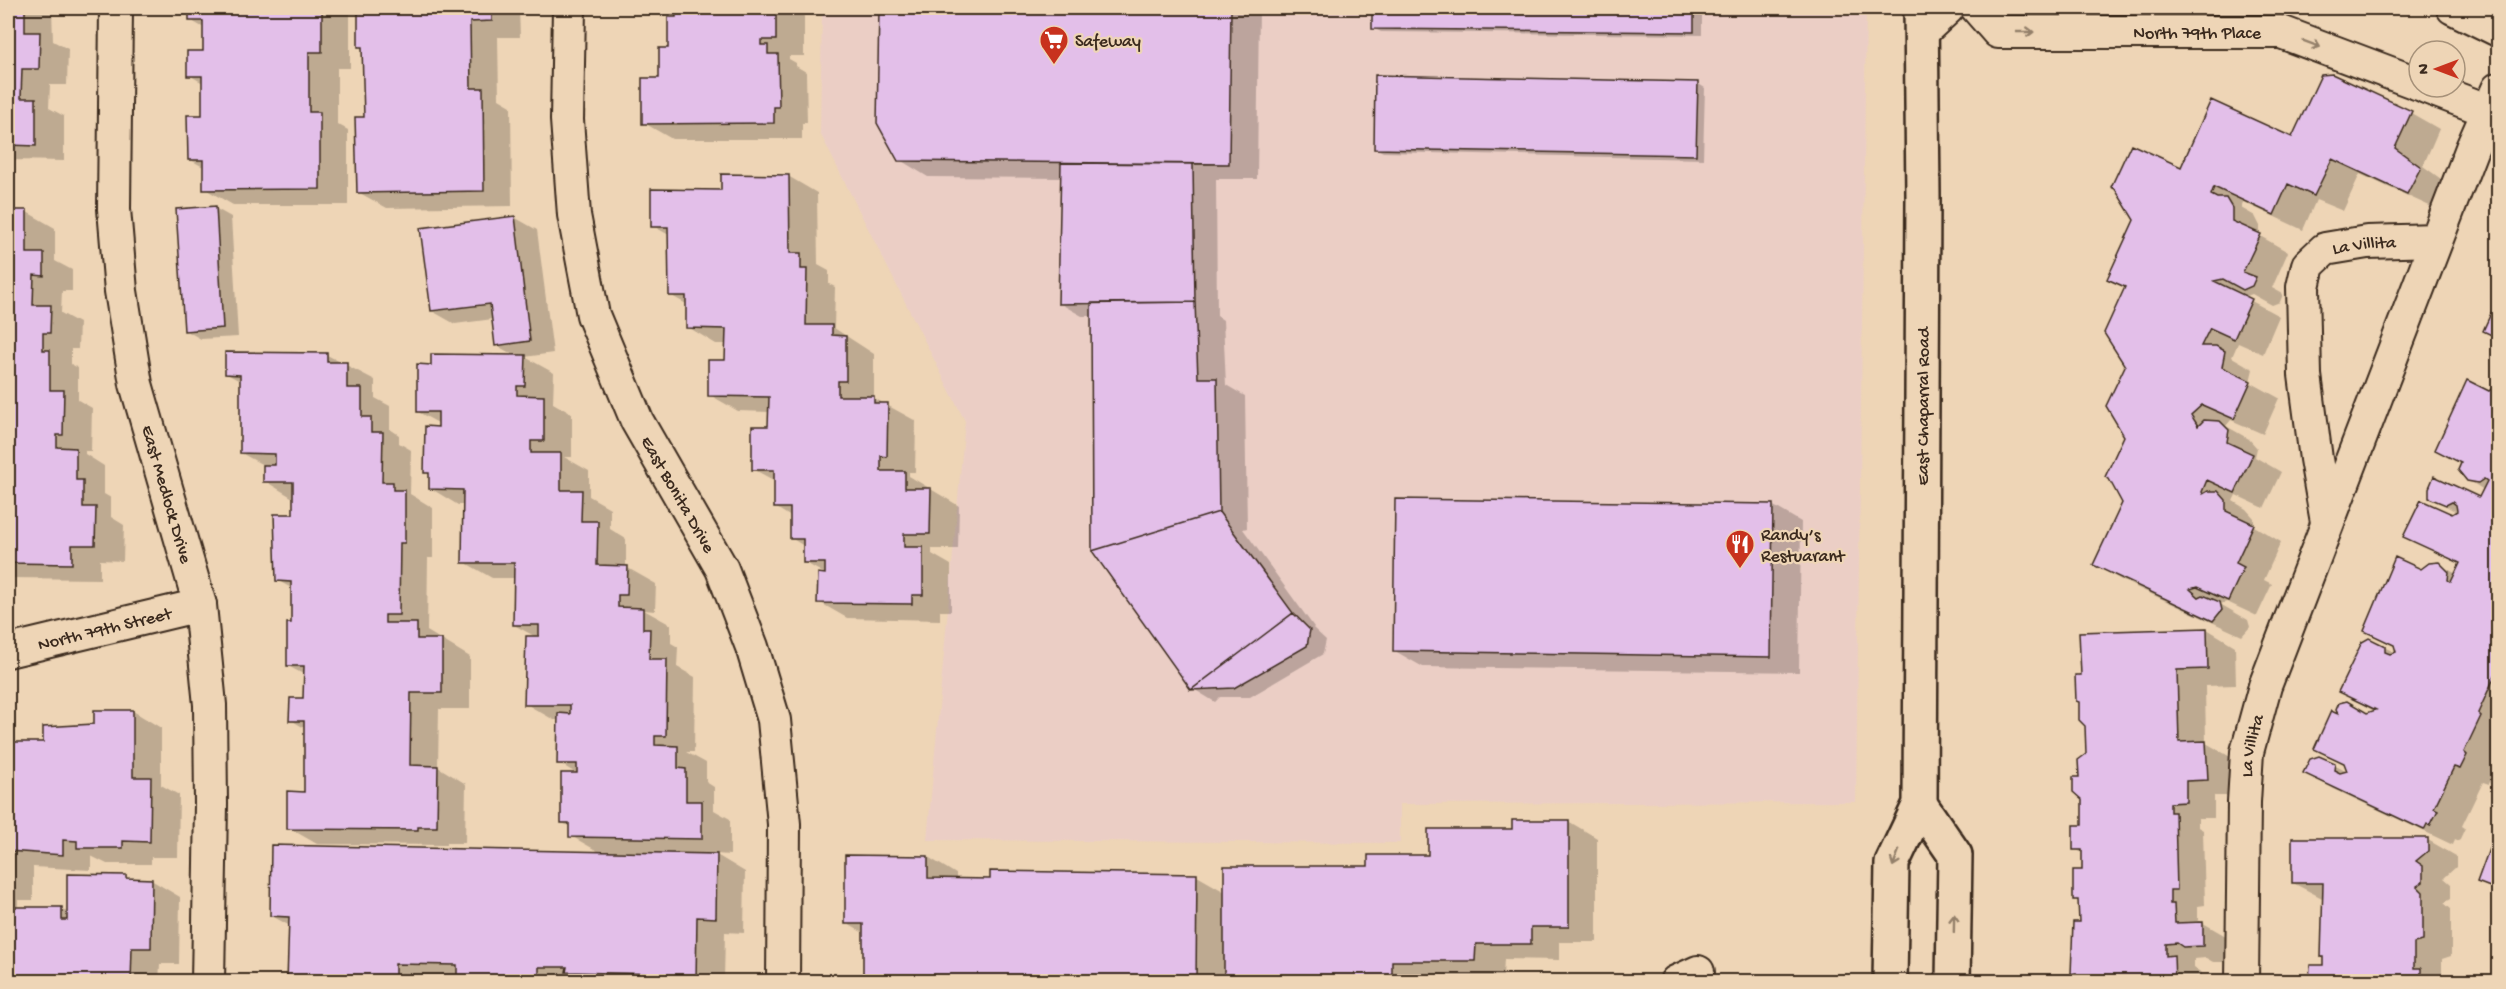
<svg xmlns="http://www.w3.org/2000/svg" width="2506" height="989" viewBox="0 0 2506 989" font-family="'Gochi Hand',sans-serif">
	<rect width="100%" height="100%" fill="#eed5b6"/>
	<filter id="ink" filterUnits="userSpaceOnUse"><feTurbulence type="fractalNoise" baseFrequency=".0167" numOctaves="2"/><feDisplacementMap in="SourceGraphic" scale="12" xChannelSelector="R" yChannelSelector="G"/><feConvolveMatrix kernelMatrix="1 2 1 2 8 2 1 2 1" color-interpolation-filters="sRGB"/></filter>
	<g filter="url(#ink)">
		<path fill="#ebcec5" d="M822,8H1866L1856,802L1400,804V843L927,840L965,421L820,133Z"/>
		<path fill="#0003" d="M8,8H52L53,41L68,49L67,85H50L49,108L64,116V161L8,160Z
			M190,8H350V68H337V124L348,130V205H233L205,189V168L189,159L203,117V83L189,75L204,53V28L190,20Z
			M359,8H519L520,37H498L499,99L511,106L512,206L387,208L358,192L365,118L364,49L360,46Z
			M656,8H804V56H789V59L796,63V66L806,72L807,123H802V139H672L644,123L661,79L674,18Z
			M881,8H1259L1257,179H1216L1217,316L1223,320L1226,385L1245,396L1247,528L1243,529L1314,627L1313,628L1326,640L1323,654L1250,697H1220L1215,702L1192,688L1093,316H1082L1059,303L1062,178L928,177L900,160L879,123Z
			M1374,8H1702V35L1381,32L1373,28Z
			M1697,83L1705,88L1703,159L1383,152L1375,148Z
			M2411,113L2439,129L2423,166L2448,184L2436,209L2360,174L2343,211L2316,200L2303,230L2243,202L2241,208L2255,216L2260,226V236L2288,252L2272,288L2283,294L2280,302L2272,305L2252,294L2244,297L2279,316L2263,354L2238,343L2232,357L2253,369L2250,382L2279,398L2263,434L2231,420L2226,426L2249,439L2257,448L2255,457L2281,472L2264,508L2236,495L2233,501L2246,509L2254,518V526L2281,542L2264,580L2272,584L2257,616L2227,602L2220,604L2248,620L2250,627L2242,636L2123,581L2095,565L2124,502L2126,288L2109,278L2181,169L2292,139Z
			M788,176L817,193L818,265L829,271V284L835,287L834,328L874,354V398L916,421L915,472H909V476L959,506L958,549H932V554L951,565V611H940V620L847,618L819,602L827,575L804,562V546L791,538V517L775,507V481L753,469L770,428V412L738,411L710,395L727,361V344H716L688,327V305L670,295L669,235L653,226L722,191Z
			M215,208L231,217L238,337L201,339L185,330Z
			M8,212H27L55,228V261L72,270V291H62L61,313L79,323L78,349H71V364L78,368V400L92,408L91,451H85V454L104,466V494L111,498V517L124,525L123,561L100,560V579L8,578Z
			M514,217L537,230L553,353L525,357L554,373L553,403L572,414V457H564L589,471V496L610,508V529L626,539V567L656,584L655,611L644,610L671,625V643L678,647L677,667L695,677L694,752H686L706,763V782L714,787V810L730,819V855L715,854L745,872L744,933L725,932L724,982H459L423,979V982H289L290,926L272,916L601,853L571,836V827L562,823L579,775L559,763V720H554L526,704L536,637L514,625L515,578H492L464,562V505H458L430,488V474L426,472L440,424L418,412L433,366L517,357L496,345L493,319L455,324L432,311Z
			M2498,300V338L2485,330Z
			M327,355L375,380V398L390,406V429L399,435V443L411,450L410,494L433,508V558H428L427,631L470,657V709H439L438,767L466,784L465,843H446V845L317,844L289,828L306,793V729L291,720L305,699V675L288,666L293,589L277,580L294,516L293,498L265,481V466L241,453L242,382L227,374Z
			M2498,384V755L2492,770L2494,772L2489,784L2483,782L2462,826L2465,828L2459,841L2455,839L2453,845L2334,789L2305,773L2334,765L2349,773L2347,766L2316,748L2341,717L2376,712L2340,692L2384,647L2398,654L2396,647L2366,630L2421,571L2439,564L2456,574L2461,565L2405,536L2458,513L2431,497L2480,499L2484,490L2468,480L2462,464L2437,449Z
			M1772,505L1801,522L1799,672L1423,667L1395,651Z
			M2207,629L2235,646L2236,685L2205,686L2206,743L2234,759L2236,796H2214V818H2198V827L2203,830L2205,905L2198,906V920L2231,939V962H2213L2206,958L2194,959V968L2202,973V982H2078V975L2073,973L2080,923V902L2075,899L2084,872V854L2075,849L2084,826L2080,779Z
			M133,711L161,728V785L179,795L178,857H151V864H107L91,856V870L33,867V900H18V908L62,909L69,913L126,876L132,880H151L180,897L179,964H160L159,982H8V928H10V908H8V744H44Z
			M1568,821L1597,838V942H1559V960L1504,959L1503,976H1420V982H864L865,934L846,923L928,857L956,874V880L992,881V873L1197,876L1225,892L1429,856L1513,831Z
			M2428,840L2456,856V867L2444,878L2451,884V899L2444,903L2451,909V956L2442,959V982H2311L2325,966L2324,899L2293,883Z
			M2490,851L2498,854V893L2479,882Z"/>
		<path fill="#e3bfe9" stroke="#3b2a1e" stroke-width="1.5" d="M8,8H25V32H40L39,69H22L21,98H36V146L8,145Z
			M189,8H322V52H309V112H320V189L203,190V160H188L187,115H202V76H187V51H203V21H189Z
			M358,8H492V21L470,22L471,88H483L484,191L357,193L355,117H364L362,47H358Z
			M676,8H776V40H761V45H768V54H778L779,107H774V123L642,124V78H659V48H668V17H676Z
			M879,8H1231L1229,164L898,161L877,123Z
			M1372,8H1694V32L1372,29Z
			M2332,74L2412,111L2395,148L2421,167L2407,194L2332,159L2314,196L2288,184L2274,215L2214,187L2211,195L2217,198H2226L2232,208V221L2261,234L2243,272L2256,277L2252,286L2243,290L2223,279L2214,281L2252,299L2234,339L2210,328L2201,346H2216L2225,351L2222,367L2251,381L2234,419L2202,405L2191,415L2198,426L2204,420L2220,421L2229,430L2227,442L2253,454L2235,493L2207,480L2202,492L2203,494L2208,491H2218L2226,500V511L2254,524L2236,563L2244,567L2228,601L2197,587L2190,589L2199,597L2203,595L2220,602L2222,610L2213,621L2093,565L2122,503L2109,479L2105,477L2124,436L2106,406L2125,366L2104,333L2125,287L2107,279L2134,220L2115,189L2111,187L2131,144L2181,167L2211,100L2292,137L2321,75Z
			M1375,75L1698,82L1696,155L1374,149Z
			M1061,163L1193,164L1195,302L1058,304Z
			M721,174L789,175L790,253H801V269H807L806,325H832V335L846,336V381H838V396H874V403H888L887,457L881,456V471H905V488H931L930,534H904V547H923V595H912V604L817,603L818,573L825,574V563H803V539H790V508H774V470H752V426H768L769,397L708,396V360H725L726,329L686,328V296H669L668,227H651V189L721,190Z
			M216,206L223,328L184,331L176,209Z
			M8,210H27V253H44V276L34,275L33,305H51L50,333H43V350H50V390H64L63,435H57V447L76,448V480H83V507H96L95,545H72V564L8,563Z
			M515,216L530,341L495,346L490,304L431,311L420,228Z
			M2498,298V338L2483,331Z
			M1195,302L1198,378H1217L1219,512L1092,551L1091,303Z
			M225,352L327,353V362H347V388H362V417H371V432H383L382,482H393V490H405V543H400L399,615H385V623H417V639H442V693H411L410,765L438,766L437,827H418V830L287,829V791L304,792V721H289L290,698H303L304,666H287V623H291V582L276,581L274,514H293V482H263V465H275V454L240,453V375L225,374Z
			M431,354L526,355L525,386H517V395L544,396V441H531V453H561V490H582L581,521H598L597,565L628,566L627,595H618V607L643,608V629H650L649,659H667L666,736H655V745L678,746V768L686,769V801H702V839L569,837V823H561V773H577V764H557L558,713L570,714V705H524L526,636H539V625H513L514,563H462L463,490L429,489V473H424L425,426L438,427V412H417V364L431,365Z
			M2467,380L2489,391L2498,383V645L2492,646L2498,649V669L2478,713L2481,716L2464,752L2467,755L2460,769L2454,767L2434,808L2438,810L2430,826L2427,824L2424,830L2303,773L2310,759L2319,756L2335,763L2334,770L2340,773L2347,771L2344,763L2314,749L2331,711L2338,714L2336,710L2339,703L2347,701L2367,713L2376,710L2338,692L2362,642L2369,638L2385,646V652L2390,654L2396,652L2394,645L2364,631L2395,557L2421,569L2429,563L2439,562L2449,572L2448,580L2451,582L2460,563L2403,537L2421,500L2452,514L2457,511L2456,505L2452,502L2446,505L2429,498V488L2434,476L2479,497L2487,481L2484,479L2478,483L2467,481L2458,470L2461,463L2435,450Z
			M1395,499L1773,504L1771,657L1393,651Z
			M1219,512L1293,613L1191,690L1092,551Z
			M1293,613L1310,630L1307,646L1234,688L1191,690Z
			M2207,628L2208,669L2177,670L2179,742L2206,741L2208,780L2186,781V802L2170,803V812H2175L2177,890H2170V904H2174L2175,923L2203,922V946L2183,947L2177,943L2166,944V956L2174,955L2175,982H2076V973L2071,974L2073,922H2079L2078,900H2073V870H2082V850H2073V825H2082V800L2073,792V777H2079L2078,760L2086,754L2085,726L2079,720V702L2076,701L2075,675H2081L2079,632Z
			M94,710H133V777H151L150,842L123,841V848H77V841L63,840V855L8,851V742H43V727L94,724Z
			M1512,820H1569V927H1531V944H1476L1475,961H1392V978H1335V982H1224V866H1368V855H1428V829H1512Z
			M2292,838H2428V851L2416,861L2423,866V882L2417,886L2423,892V941L2414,943V968H2421V982H2309L2310,965H2323V957H2321L2323,883H2292Z
			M271,845L717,854L716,918L697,917L696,982H659V974L566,972L567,967H539V982H457V965L395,964V978L328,976L327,982H287L289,917L270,916Z
			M2489,849L2498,853V890L2477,882Z
			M845,855L928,856V878L990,879V871L1197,874L1196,982H926V978H900V982H863V924H845Z
			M67,874L126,875V878L152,879L151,948H132L131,982H8V907H62V920H67Z"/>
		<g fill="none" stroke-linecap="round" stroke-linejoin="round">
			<g stroke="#3b2a1e" stroke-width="36">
				<g id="minor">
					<path id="s1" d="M116,8L114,209L121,291L136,384L200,605L210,705L211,804L208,982"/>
					<path id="s2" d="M569,8L567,120L574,215L593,315L637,421L722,569L752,647L774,720L784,824L783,982"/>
					<path id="s3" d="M1977,8L1998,32H2281L2419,84"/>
					<path d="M2453,8L2498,30"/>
					<path d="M1921,33L1948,8"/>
					<path d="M2426,87L2489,111"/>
					<path id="s4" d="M2327,522L2316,459L2305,375L2303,287L2308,265L2325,249L2367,242L2436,240"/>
					<path id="s5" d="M8,651L200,605"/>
					<path d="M1676,982L1698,972"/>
					<path id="s6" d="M2242,982L2244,802L2247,752L2265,686L2472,148L2498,89"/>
				</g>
			</g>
			<g stroke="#3b2a1e" stroke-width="38">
				<g id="secondary">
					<path d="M1920,804L1955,855L1953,982"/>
					<path id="s7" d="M1890,982L1892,863L1920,804L1923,197L1921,8"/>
				</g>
			</g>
			<use href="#minor" stroke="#eed5b6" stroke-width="32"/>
			<use href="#secondary" stroke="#eed5b6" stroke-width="33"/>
		</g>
		<defs><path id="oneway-shaft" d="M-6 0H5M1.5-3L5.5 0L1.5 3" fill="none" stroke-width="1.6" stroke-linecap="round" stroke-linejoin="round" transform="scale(1.5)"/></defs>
		<g stroke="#94806a">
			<use href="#oneway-shaft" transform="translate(2025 32)"/>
			<use href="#oneway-shaft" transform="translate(2312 44) rotate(21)"/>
			<use href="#oneway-shaft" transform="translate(1896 858) rotate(111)"/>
			<use href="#oneway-shaft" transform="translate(1954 923) rotate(-89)"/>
		</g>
	</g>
	<defs>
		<g id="supermarket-pin" transform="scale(1.5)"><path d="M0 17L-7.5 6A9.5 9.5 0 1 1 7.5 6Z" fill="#c8321e" stroke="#eed5b6"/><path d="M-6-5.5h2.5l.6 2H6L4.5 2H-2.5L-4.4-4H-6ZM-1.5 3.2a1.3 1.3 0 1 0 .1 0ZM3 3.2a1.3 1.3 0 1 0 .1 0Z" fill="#fff"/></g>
		<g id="restaurant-pin" transform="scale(1.5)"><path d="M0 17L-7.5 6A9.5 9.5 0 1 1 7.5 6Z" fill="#c8321e" stroke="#eed5b6"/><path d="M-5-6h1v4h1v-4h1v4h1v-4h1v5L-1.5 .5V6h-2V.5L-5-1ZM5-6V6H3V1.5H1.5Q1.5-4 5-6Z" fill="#fff"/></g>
	</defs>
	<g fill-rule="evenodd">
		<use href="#supermarket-pin" x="1054" y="40"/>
		<use href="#restaurant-pin" x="1740" y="544"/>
	</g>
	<g text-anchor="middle" stroke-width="4.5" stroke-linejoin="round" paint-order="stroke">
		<g font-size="18" fill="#3b2a1e" stroke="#eed5b6">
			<text dy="6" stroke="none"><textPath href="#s3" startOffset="231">North 79th Place</textPath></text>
			<text dy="6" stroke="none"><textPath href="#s4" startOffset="322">La Villita</textPath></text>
			<text dy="6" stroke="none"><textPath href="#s7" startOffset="582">East Chaparral Road</textPath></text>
			<text dy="6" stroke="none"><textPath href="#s1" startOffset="492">East Medlock Drive</textPath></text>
			<text dy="6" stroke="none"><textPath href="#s2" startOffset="508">East Bonita Drive</textPath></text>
			<text dy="6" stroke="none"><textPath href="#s5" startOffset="99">North 79th Street</textPath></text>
			<text dy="6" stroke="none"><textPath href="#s6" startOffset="237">La Villita</textPath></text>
		</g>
		<g font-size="18" fill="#3b2a1e" stroke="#eed5b6" text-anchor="start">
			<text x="1075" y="46">Safeway</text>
			<text x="1761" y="540">Randy’s<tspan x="1761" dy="21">Restuarant</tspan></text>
		</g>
	</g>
	<rect width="2506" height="989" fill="none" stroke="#eed5b6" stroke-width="30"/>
	<rect x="15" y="15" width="2476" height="959" fill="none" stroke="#3b2a1e" stroke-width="2" filter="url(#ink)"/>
	<g transform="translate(2437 69) rotate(270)"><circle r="28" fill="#eed5b6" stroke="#a69179" stroke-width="1.5"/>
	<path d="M0-4.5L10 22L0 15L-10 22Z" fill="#c8321e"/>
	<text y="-9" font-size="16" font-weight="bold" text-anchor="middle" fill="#3b2a1e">N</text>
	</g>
</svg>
